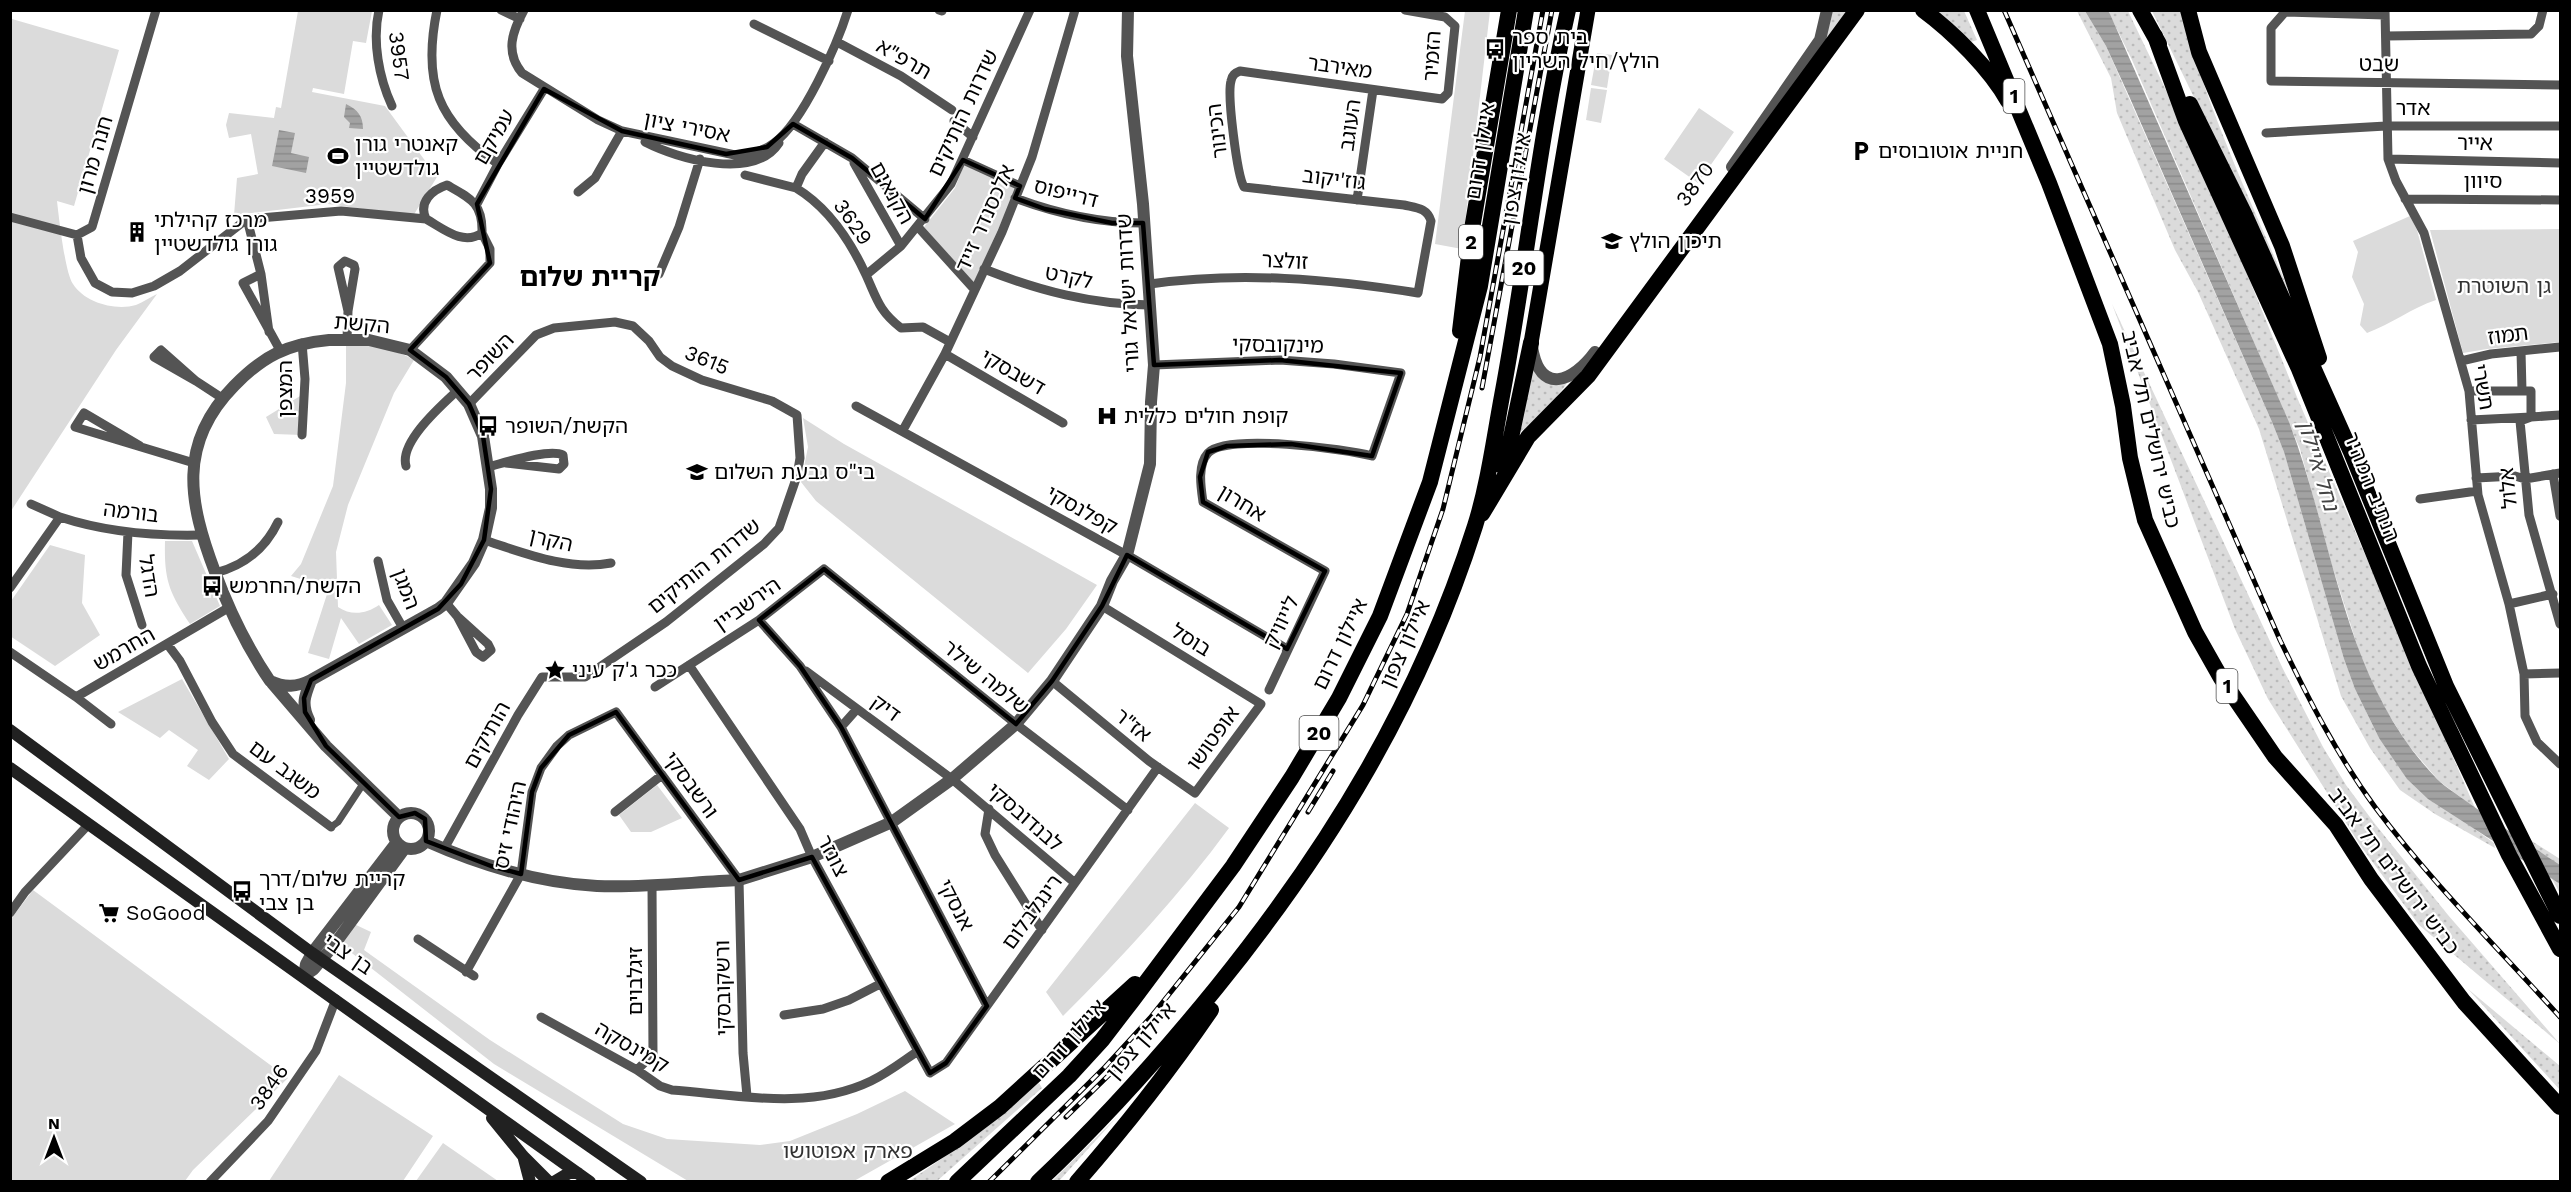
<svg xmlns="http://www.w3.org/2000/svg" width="2571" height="1192" viewBox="0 0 2571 1192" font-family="'Work Sans','Noto Sans Hebrew',sans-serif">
	<defs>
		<pattern id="grass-dots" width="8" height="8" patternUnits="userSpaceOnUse" patternTransform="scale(1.5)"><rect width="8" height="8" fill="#dbdbdb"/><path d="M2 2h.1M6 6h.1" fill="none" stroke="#bababa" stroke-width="1.8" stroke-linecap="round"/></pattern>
		<pattern id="water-rules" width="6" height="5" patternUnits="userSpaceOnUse" patternTransform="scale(1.5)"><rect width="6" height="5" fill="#a2a2a2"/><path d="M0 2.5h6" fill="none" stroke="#8a8a8a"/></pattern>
	</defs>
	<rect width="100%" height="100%" fill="#fff"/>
	<path fill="url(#grass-dots)" d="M1831,11H1848L1821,52Z
		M1934,11H1964L1977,40L1971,42Z
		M2077,11H2085L2106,46L2272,422L2284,452L2344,659L2355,689L2379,738L2476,830L2494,843L2495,848L2435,814L2400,790L2370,748L2341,696L2259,429L2198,292L2175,250L2117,113L2111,78Z
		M2108,11H2128L2209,180L2299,402L2475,808L2439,781L2409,746L2385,709L2363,664L2331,562L2300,449L2132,60Z
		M2152,11H2182C2207,112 2254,207 2294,303Z
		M2112,304L2283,669L2323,747L2346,785L2375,824L2448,915L2560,1044L2419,925L2360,845L2268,699L2235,629Z
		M1532,364L1556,383H1567C1553,403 1539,419 1519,433Z
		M2530,840L2560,859V893Z
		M2468,989L2560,1066V1090Z
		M1039,1083L1042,1088L937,1181L908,1182L960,1146Z
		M1117,1117L1059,1181H1052Z"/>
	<path fill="#dbdbdb" d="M298,11H372L366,43L353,41L344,94L313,88L312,92L385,106L437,177L413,216L328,204L234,215L237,178L258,174L251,134L229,138L226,125L229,113L274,118L276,107L281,108Z
		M1465,11H1490L1462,249L1435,244Z
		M12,19L119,50L74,206L57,201C59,218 65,273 73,284C85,303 116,311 136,305C143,302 151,297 157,294L116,350L11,511Z
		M1597,53L1612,55L1607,88L1591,85Z
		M1591,88L1607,90L1601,123L1586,120Z
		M1699,108L1734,132L1698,183L1664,159Z
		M964,165L1017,187L974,283L924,227L955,188Z
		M2410,216L2417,230L2436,300C2412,308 2391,324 2367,333L2360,325L2364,304L2352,277L2358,252L2353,241Z
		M2560,229V342L2487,349L2463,353L2430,230Z
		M346,343C369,344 393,348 414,360L394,393L348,505L336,552L338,607C351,616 366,614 379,605L392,625L359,644L341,618L329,659L308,653L329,588L291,576L301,564L333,486L346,383Z
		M305,393L302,435L274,434L266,417Z
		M803,418L844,444L1097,585L1066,629L1028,673L816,501L801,482L808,447Z
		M165,541H192L220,606L190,624C169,592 164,580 165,541Z
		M50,545L85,555L82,603L100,635L55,666L10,636L11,601Z
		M182,679L229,759L209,780L187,766L198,750L169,730L160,738L118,712Z
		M657,785L682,818L651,832H631L619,815Z
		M1195,803L1229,828C1180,895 1122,957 1063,1016L1046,992Z
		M33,890L288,1078L193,1170L185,1181L11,1182V919Z
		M354,924L371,932L364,950L490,1040L623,1124L667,1139L760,1145L790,1141L857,1114L905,1091L955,1124L854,1181H688L494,1064L339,943Z
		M339,1075L433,1136L403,1181H269Z
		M443,1143L498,1181H416Z"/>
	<path fill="url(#water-rules)" d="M2085,11H2108L2110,14L2289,422C2335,542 2343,682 2437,779C2446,788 2457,794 2466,801C2497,824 2529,844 2560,865V884L2428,799L2407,779L2379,738L2355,689L2344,659L2284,452L2272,422L2129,96L2106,46Z
		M346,104C358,110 363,116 363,129L349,128L350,123L344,117Z
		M279,130L295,133L291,153L309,157L306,173L272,166Z"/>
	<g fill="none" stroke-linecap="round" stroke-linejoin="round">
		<path stroke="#545454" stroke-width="7" d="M331,827L338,822L363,784"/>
		<path stroke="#545454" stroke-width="9" d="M379,10C372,41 379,78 392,106
			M437,10C422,83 438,122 498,164
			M501,10L520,19
			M524,10C512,32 505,52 522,73L598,120L622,131L735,155C749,155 762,152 774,143C803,122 837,45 848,10
			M939,10L942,11
			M2385,10L2388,159L2396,181L2424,233L2469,391L2478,495L2509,604L2524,674L2525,716L2537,742L2560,764
			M2385,15L2285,12L2271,28V81L2560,85
			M754,24L829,61
			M2386,36L2531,34L2539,26L2543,10
			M837,42L901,76L952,110
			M954,121L973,137
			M793,124L852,158L925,219
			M2266,133L2386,126H2560
			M645,142C678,159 754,181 779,143
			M825,142L802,174L796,188C829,208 850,240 866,275C877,299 879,311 901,328L923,327L950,342
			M2388,159L2560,163
			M963,160L1020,186
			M854,163L901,246
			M745,175L796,188
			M447,185C470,198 483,203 482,233C463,246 444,229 426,219C418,202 432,190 447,185Z
			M578,192L595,178L622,131
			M1015,198C1058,214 1098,223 1143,223
			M2405,199L2560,200
			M1357,200L1373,90
			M477,204L498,164L544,89
			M10,217L77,235L92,227L156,10
			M247,219L261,274
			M918,227L974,289
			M77,235L81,258L95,283L112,292L132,293L154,286L180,271L247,219L341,211L426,219
			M984,269C1040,291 1090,304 1150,305
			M659,274L679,227L700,159
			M866,275L901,246L951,184L1030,10
			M1150,284C1239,271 1330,279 1418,293L1431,221C1427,208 1417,208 1404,205L1244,187C1237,175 1227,95 1231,81C1232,75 1235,73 1240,71L1442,99L1448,93L1455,26L1445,17L1405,10
			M269,332L261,274L243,283L280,350
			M347,339L348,311L355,269L354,265L345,261L338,267L348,311
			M302,343L305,379L302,435
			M410,350L490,263V249L482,233
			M2521,351L2522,391
			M945,354L1063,423
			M2461,361L2491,354L2560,347
			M1154,365L1280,360L1334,364L1401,373L1372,456C1346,449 1226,433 1208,453C1197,465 1201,488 1203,502L1325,571L1269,690
			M196,381L154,357L161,350L196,381L222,398
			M2469,391H2531V417L2471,420
			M856,406L1132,558L1287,649
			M2560,415L2531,417L2520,421L2529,515L2560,624
			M903,430L945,354L1002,232L1032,157L1075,10
			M140,446L84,413L75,427L194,463
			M406,466C399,442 442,405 458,390
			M488,467C504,463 549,448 563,455L564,464L559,469L506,463
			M2553,474L2560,516
			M2476,478L2515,476L2525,479L2560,473
			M2420,499L2477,491
			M31,504L60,517
			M128,532L126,575L142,625
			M484,540C524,553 568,571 611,563
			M378,561L387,600L403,628
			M215,573C243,566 265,549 278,522
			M10,588L60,517C105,532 153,536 200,535
			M446,603L457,616L488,644L491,650L483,657L476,652L457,616
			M2509,604L2553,594
			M759,620L800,666L841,727L987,1006
			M168,645L180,661L212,722L233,754L331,827
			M10,652L76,697
			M689,665L800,829L812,857L930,1073L946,1063L1158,767
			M806,671L952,779L1075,883
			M2524,674L2560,673
			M1052,681L1149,761L1195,793L1261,704L1102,606
			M655,687L759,620L824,569L1016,724L1128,810
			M111,724L76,697L228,608
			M841,727L857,709
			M989,809L985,834L995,855L1042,930
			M615,812L662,775
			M444,849L518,715L542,677H585L666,622L764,544L779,528L797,476L800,458L797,415L772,401L702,380L672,366L660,357L649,341L633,326L615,322L554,328L536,335L469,404
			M10,913L25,892L88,825
			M418,939L474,976
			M466,972L521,874L532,792L541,768L557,746L569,735L616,712L739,880L743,1053L747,1096
			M784,1015L823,1009L849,1000L880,984
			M541,1017L637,1070L660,1086L672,1090C737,1095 809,1111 871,1081C888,1073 903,1061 918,1051
			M637,1070L653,1054L652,885
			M210,1182L268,1121L316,1051L336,999"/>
		<path stroke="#545454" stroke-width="12" d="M1732,167L1820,40L1827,10
			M329,340H369L410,350L446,377L469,404L483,436L491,489V508L484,540L474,563L446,603L438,609L311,680C297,687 285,688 270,681C247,647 229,610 215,572C189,503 177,444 234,386C263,356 287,344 329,340Z
			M1532,347C1540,396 1573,382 1595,352
			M272,683L326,746L399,817
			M309,720C301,704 305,695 311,680
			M393 831a18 18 0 1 1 36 0a18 18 0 1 1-36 0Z
			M426,841C480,865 538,883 597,886C644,888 692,882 739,880L812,857L892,822L952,779L1016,724L1052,681L1102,606L1112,581L1127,555L1150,464L1151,402L1154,365L1143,204L1127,56L1128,10
			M304,976L306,964L312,953L397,842
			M304,976L314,969L334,945L405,848"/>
		<path stroke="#212121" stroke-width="12" d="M10,730L312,953L641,1182
			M10,768L590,1182
			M492,1118L523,1156L549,1182
			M524,1159L530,1182
			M554,1182L569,1173H578"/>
		<path stroke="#000" stroke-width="15" d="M1531,343L1588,10"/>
		<path stroke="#000" stroke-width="16" d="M1923,10C1953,32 1990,69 2008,101
			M1977,10L2049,183L2110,344L2123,406L2130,458L2145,520L2195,632L2221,678L2275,757L2336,825L2371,879L2464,1002L2560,1107
			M2140,10L2159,44
			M2188,10L2199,52L2282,246L2319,358
			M2155,36L2186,121L2299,369L2419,666L2509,855L2560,949
			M2190,104L2244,213L2351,452L2446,686L2560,916
			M1460,331L1473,223L1509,10
			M1502,466L1509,447L1531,343
			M1482,514L1528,437L1588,376L1857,10
			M888,1182L955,1141L1000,1107L1135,984
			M957,1182L1069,1076L1102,1040L1132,1001L1233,866L1292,777L1339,698L1380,616L1430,482L1480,286L1526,10
			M1038,1182C1103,1121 1161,1056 1217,987C1331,846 1420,699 1475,526C1488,485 1494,439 1502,396C1526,268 1539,138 1568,10
			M1077,1182C1125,1127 1170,1070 1211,1010"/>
		<g stroke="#000" stroke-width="5">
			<path id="rail" d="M2004,10L2280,640C2308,698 2337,755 2375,807C2431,882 2498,948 2560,1017
				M1482,388L1552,10
				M1308,812L1333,771
				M1066,1117L1113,1071
				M989,1182L1105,1067L1150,1018L1239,907L1363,705L1407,614L1443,509L1480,357L1543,10"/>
		</g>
		<use href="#rail" stroke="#fff" stroke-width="3" stroke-dasharray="9" stroke-linecap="butt"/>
	</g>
	<path fill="none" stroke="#000" stroke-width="4.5" stroke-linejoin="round" d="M544,89L622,131L726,154L767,147L793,124L852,158L925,219L963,160L1020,186L1015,198L1045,209L1112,223H1143L1154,365L1280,360L1401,373L1372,456L1291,444L1227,446L1208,452L1200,477L1203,502L1325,571L1287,649L1127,555L1102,606L1052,681L1016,724L824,569L759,620L800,666L841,727L987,1006L946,1063L930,1073L812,857L739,880L616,712L569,735L541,768L532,792L521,874L491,866L426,841L425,819L415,813L399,817L326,746L305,712L304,698L311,680L438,609L461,584L484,540L491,489L483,436L469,404L446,377L410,350L490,263L477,204Z"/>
	<defs>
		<g id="bus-bare" transform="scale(1.62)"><path d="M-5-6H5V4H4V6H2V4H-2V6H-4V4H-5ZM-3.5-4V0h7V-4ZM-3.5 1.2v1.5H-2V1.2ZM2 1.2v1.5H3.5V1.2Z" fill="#000" stroke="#fff" stroke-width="2.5" paint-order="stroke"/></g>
		<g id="parking-bare" transform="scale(1.62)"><path d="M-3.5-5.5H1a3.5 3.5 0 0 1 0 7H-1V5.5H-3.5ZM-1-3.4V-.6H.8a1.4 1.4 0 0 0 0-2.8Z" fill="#000" stroke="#fff" stroke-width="2.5" paint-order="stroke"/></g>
		<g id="stadium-bare" transform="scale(1.62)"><path d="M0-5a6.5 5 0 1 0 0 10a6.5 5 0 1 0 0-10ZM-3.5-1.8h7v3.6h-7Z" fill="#000" stroke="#fff" stroke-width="2.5" paint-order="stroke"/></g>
		<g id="building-bare" transform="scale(1.62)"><path d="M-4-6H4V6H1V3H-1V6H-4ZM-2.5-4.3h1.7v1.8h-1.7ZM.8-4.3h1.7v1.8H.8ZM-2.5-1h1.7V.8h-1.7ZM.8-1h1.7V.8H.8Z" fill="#000" stroke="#fff" stroke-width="2.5" paint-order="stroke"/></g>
		<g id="school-bare" transform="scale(1.62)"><path d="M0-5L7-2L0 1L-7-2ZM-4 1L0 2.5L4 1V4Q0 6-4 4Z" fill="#000" stroke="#fff" stroke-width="2.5" paint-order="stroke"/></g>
		<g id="hospital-bare" transform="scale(1.62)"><path d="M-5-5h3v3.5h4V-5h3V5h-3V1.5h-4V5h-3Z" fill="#000" stroke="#fff" stroke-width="2.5" paint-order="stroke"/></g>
		<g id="sight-bare" transform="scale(1.62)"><path d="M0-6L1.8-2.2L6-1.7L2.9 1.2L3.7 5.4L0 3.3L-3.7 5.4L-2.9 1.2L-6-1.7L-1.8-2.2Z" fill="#000" stroke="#fff" stroke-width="2.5" paint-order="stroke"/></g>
		<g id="supermarket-bare" transform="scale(1.62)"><path d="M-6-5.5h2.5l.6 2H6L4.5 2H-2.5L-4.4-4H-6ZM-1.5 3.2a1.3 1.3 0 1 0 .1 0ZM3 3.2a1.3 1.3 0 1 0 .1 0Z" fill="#000" stroke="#fff" stroke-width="2.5" paint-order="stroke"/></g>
	</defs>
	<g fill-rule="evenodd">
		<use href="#bus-bare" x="1495" y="49"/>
		<use href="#parking-bare" x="1861" y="151"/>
		<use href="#stadium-bare" x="338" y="156"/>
		<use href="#building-bare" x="137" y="232"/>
		<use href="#school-bare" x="1612" y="241"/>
		<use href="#hospital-bare" x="1107" y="416"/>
		<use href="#bus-bare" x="488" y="426"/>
		<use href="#school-bare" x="697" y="472"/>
		<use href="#bus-bare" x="212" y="586"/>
		<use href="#sight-bare" x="555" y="670"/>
		<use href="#bus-bare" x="242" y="891"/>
		<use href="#supermarket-bare" x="109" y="913"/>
	</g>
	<g text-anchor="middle" stroke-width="4.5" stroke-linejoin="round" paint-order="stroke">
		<g fill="#fff" stroke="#4c4c4c" stroke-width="1.5">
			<rect x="2003.5" y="79" width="21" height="34" rx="4.5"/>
			<rect x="1459" y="225" width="24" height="34" rx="4.5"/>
			<rect x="1504.5" y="251" width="39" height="34" rx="4.5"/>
			<rect x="2216.5" y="669" width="21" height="34" rx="4.5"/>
			<rect x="1299.5" y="716" width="39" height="34" rx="4.5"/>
		</g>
		<g font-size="20" font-weight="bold" fill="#000">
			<text x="2014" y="103">1</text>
			<text x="1471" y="249">2</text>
			<text x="1524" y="275">20</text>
			<text x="2227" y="693">1</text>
			<text x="1319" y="740">20</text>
		</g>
		<g font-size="21" fill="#000" stroke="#fff" text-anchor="start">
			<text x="1512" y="44">בית ספר<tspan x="1512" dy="24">הולץ/חיל השריון</tspan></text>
			<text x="355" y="151">קאנטרי גורן<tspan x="355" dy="24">גולדשטיין</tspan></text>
			<text x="1878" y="158">חניית אוטובוסים</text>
			<text x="154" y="227">מרכז קהילתי<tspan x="154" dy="24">גורן גולדשטיין</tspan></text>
			<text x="1629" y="248">תיכון הולץ</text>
			<text x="1124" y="423">קופת חולים כללית</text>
			<text x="505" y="433">הקשת/השופר</text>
			<text x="714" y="479">בי"ס גבעת השלום</text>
			<text x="229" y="593">הקשת/החרמש</text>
			<text x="572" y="677">ככר ג'ק עיני</text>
			<text x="259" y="886">קריית שלום/דרך<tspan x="259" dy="24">בן צבי</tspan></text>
			<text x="126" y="920">SoGood</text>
		</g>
		<g font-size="21" fill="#000" stroke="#fff">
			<text transform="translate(399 56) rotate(82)" y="7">3957</text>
			<text transform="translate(1432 56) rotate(-86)" y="7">הזמיר</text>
			<text transform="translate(904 59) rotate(30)" y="7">תרפ"א</text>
			<text transform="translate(2379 64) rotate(1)" y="7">שבט</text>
			<text transform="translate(1340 67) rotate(8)" y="7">מאירבר</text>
			<text x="2413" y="115">אדר</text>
			<text transform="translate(963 113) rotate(-65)" y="7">שדרות הותיקים</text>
			<text transform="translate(1350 125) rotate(-82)" y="7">העוגב</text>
			<text transform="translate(687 127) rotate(11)" y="7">אסירי ציון</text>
			<text transform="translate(1217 131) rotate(-97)" y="7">הכינור</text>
			<text transform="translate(494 137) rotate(-60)" y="7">עמיקם</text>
			<text transform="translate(2475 143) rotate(1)" y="7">אייר</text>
			<text transform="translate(1480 151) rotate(-81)" y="7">איילון דרום</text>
			<text transform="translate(95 155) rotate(-74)" y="7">חנה מרון</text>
			<text transform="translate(1334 179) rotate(7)" y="7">גוז'יקוב</text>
			<text transform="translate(1516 179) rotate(-81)" y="7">איילון צפון</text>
			<text x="2483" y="188">סיוון</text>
			<text transform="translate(1695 184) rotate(-54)" y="7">3870</text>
			<text transform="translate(892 193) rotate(61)" y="7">הקנאים</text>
			<text transform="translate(1066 193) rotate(14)" y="7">דרייפוס</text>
			<text x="330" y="203">3959</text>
			<text transform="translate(985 218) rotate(-66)" y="7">אלכסנדר זייד</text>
			<text transform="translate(853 222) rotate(55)" y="7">3629</text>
			<text transform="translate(1285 261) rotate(3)" y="7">זולצר</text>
			<text transform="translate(1069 277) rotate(12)" y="7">לקרט</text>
			<text transform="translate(1128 293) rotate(-93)" y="7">שדרות ישראל גורי</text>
			<text transform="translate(362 324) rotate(5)" y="7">הקשת</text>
			<text transform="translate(2508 335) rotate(-7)" y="7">תמוז</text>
			<text transform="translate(1278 345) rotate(1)" y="7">מינקובסקי</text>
			<text transform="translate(490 357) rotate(-46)" y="7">השופר</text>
			<text transform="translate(707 360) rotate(22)" y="7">3615</text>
			<text transform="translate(1013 372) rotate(30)" y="7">דשבסקי</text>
			<text transform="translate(2483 387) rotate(80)" y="7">תשרי</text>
			<text transform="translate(285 389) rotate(-90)" y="7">המצפן</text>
			<text transform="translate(2151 429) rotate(77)" y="7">כביש ירושלים תל אביב</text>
			<text transform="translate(2372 487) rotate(68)" y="7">הנתיב המהיר</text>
			<text transform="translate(2508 488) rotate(-96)" y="7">אלול</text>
			<text transform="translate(1242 503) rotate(31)" y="7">אחרון</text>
			<text transform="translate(1082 510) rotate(29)" y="7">קפלנסקי</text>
			<text transform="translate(131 512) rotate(7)" y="7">בורמה</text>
			<text transform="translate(551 540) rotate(13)" y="7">הקרן</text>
			<text transform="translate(704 566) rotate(-39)" y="7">שדרות הותיקים</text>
			<text transform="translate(149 576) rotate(81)" y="7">הדגל</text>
			<text transform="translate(406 589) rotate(69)" y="7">המגן</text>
			<text transform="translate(747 604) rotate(-35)" y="7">הירשביין</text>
			<text transform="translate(1281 622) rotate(-64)" y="7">לייוויק</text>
			<text transform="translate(1191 640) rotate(32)" y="7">בוסל</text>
			<text transform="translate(1340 644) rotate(-64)" y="7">איילון דרום</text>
			<text transform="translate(1405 644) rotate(-66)" y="7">איילון צפון</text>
			<text transform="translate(124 649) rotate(-30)" y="7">החרמש</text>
			<text transform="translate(986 677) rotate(39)" y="7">שלמה שילר</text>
			<text transform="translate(886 708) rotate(36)" y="7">דיק</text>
			<text transform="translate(1133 725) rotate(39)" y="7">אז"ר</text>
			<text transform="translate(487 735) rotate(-61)" y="7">הותיקים</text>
			<text transform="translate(1213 738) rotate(-54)" y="7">אופטושו</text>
			<text transform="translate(285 770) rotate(37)" y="7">משגב עם</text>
			<text transform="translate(691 785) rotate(54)" y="7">ורשבסקי</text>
			<text transform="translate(1025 817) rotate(41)" y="7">לבנדובסקי</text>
			<text transform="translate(510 825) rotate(-78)" y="7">היהודי זיס</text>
			<text transform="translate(833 856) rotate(63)" y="7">צונזר</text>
			<text transform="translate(2394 871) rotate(53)" y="7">כביש ירושלים תל אביב</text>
			<text transform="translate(956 905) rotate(63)" y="7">אנסקי</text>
			<text transform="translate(1032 912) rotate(-54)" y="7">רינגלבלום</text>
			<text transform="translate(348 954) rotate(35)" y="7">בן צבי</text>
			<text transform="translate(635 981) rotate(-90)" y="7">זיגלבוים</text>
			<text transform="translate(723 988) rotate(-91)" y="7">ורשקובסקי</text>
			<text transform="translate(1069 1039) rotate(-48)" y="7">איילון דרום</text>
			<text transform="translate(1141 1041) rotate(-49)" y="7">איילון צפון</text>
			<text transform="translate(632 1047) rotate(30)" y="7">קמינסקה</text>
			<text transform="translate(269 1087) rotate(-55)" y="7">3846</text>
		</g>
		<g font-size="21" fill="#323232" stroke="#fff">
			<text x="2504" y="293">גן השוטרת</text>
			<text x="848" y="1158">פארק אפוטושו</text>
		</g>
		<g font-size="22" font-style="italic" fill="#434343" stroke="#fff">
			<text transform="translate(2319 465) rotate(73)" y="8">נחל איילון</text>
		</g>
		<g font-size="27" font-weight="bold" fill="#000" stroke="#fff">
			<text x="590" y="286">קריית שלום</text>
		</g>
	</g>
	<rect width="2571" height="1192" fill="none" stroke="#000000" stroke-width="24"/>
	<g transform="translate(54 1138)" stroke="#ffffff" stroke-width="4.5" paint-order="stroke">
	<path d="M0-4.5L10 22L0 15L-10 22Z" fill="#000000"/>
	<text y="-9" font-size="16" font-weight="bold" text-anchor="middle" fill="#000000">N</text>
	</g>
</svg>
